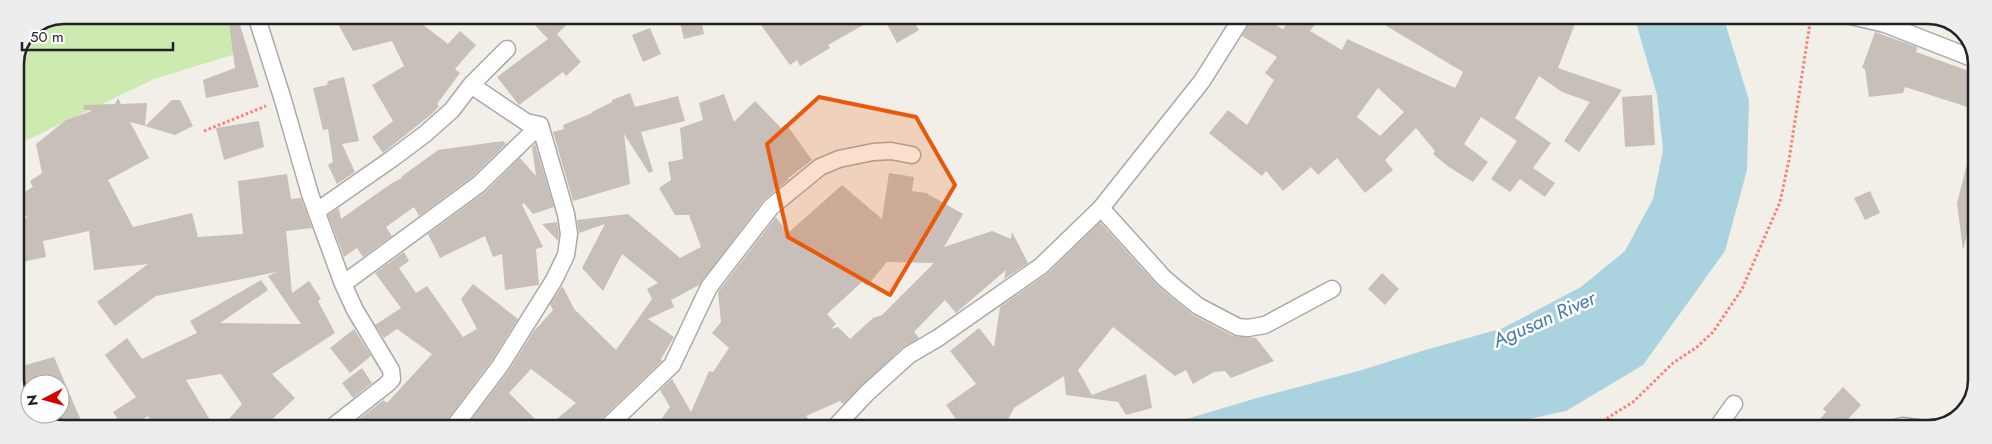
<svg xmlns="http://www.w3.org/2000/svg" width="1992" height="444" viewBox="0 0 1992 444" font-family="Jost,sans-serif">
	<rect width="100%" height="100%" fill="#f2efe9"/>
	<path fill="#cdebb0" d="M63,15H233L235,54L154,79L21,143L15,138V63L29,29Z"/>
	<path fill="#aad3df" d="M1634,16H1723L1749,100L1747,170L1725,251L1643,365L1566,411L1481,429H1153L1257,398L1362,370L1422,351L1503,328L1581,287L1625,251L1653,199L1663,150L1657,95Z"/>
	<path fill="#c7bfb8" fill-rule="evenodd" d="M237,15L259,87L206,98L203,80L235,68L228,16Z
		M333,15H427L422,24L448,44L460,31L476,45L455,69L460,73L437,104L439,106L433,113L383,153L372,137L393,121L372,85L404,66L392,41L353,51Z
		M541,15H577L557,34L581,62L566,76L563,72L519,105L497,77L548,39L533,23Z
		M691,15H700L704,34L684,39L679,18Z
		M774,15H881L828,45L830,48L800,66L797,60L790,65L761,25Z
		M882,15H910L919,30L897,43Z
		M1253,16H1260L1283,29L1292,16H1321L1310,31L1342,50L1347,39L1455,88L1463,72L1370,16H1578L1558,68L1622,90L1579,152L1564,141L1590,102L1562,92L1539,76L1515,118L1551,143L1533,168L1555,183L1545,197L1520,179L1510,192L1491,179L1517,141L1481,117L1464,144L1488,162L1473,182L1449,167L1433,154L1435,151L1416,128L1385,160L1393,170L1365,193L1337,158L1318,175L1311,167L1283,191L1266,171L1262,176L1209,133L1228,110L1247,125L1274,80L1265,73L1277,57L1242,36ZM1378,88L1404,112L1380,136L1357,117Z
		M650,28L661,54L643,62L632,35Z
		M1875,32L1917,47L1916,52L1977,74V110L1905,87L1903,93L1869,97L1865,69L1862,68Z
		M344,77L359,141L342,144L355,172L337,184L328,165L333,162L328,129L323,130L313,88L327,85L328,81Z
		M630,93L635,107L678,96L685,121L641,132L653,171L649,173L624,134L630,184L573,201L553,132L564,129L563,125L592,113V112L612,102V100Z
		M724,94L734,122L755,101L781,128L786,124L812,160L788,178L789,179L781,186L774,189L775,191L763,201L699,285L671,300L674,307L648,319L674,337L661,359L662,361L599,421L596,428H546L576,403L531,369L509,393L544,428H465L508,372L534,331L553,310L550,304L561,288L563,287L574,309L616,350L652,299L647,289L658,283L622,254L603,291L582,268L605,224L579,233L577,220L628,214L680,258L701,247L689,215H675L659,188L671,180L668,162L683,159L680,128L703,120L699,103Z
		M1652,95L1655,145L1625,147L1622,97Z
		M118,98L121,104L147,103L145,126L130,122L149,158L108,180L133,227L192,213L198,237L243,234L238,181L287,174L291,199L301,198L312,228L286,231L292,293L309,281L321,299L318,301L335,333L272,374L295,398L263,428H221L242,404L221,374L186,380L215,428H155L148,416L130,428H124L113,412L136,397L105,355L127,338L142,359L197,333L190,321L261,280L268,290L220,323L301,324L268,276L277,272L156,296L115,326L97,302L148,264L94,270L89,231L43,241L46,257L17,263L15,255V221L27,218L16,197L33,187L30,181L42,173L36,144L66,120L92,111L83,109L84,105L115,104Z
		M172,100H180L193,126L175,135L145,126Z
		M259,121L264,147L224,160L216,128Z
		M503,141L506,144L472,177L419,216L414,207L386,227L392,236L363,257L357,248L344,257L328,215L339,208L341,219L392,183L402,178L401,177L438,150Z
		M535,144L554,207L533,214L524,203L522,205L543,247L536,249L539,285L505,290L502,254L493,257L485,236L440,258L428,234L484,193L520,158L536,176L532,147Z
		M1971,149L1976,150V201L1963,250L1957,203Z
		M889,173L914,177L912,191L926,193L963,214L944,247L992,231L1011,239L1012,232L1028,263L1004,279L1006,270L956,313L945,300L914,332L919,338L902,348L843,404L840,401L806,416L817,428H655L670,407L660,390L672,379L691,412L709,371L713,372L729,348L712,333L721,322L718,292L776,217L788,233L842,185L882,219ZM887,262L934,263L882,315L873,318L850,339L838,327L831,329L836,324L827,314L862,282L867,286Z
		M1870,191L1880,213L1865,220L1854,198Z
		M557,222L559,234L558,241L542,224Z
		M1100,222L1157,285L1172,298L1193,315L1233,336L1256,338L1274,361L1231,378L1225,371L1214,372L1193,384L1186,370L1175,376L1113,327L1078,370L1092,395L1146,374L1152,408L1126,415L1118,402L1066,395L1064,376L1014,408L1003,429H963L946,405L976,384L950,351L979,328L994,347L1000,307L1048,273Z
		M404,252L409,261L399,268L416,293L427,286L463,337L477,329L461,299L473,284L518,319L492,360L441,428H347L384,400L385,402H388L432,354L397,329L384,338L375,325L401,308L375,273Z
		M1382,273L1399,289L1385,305L1368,289Z
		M354,329L371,356L350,373L330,348Z
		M54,357L82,423L69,428H54L27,413L15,387V368ZM30,384H60V414H30Z
		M362,368L372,383L353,398L342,383Z
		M1843,387L1861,405L1839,429H1811L1826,412L1823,409Z"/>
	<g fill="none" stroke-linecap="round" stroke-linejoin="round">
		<g stroke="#a9a9a9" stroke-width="19">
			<path id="minor" d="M256,15L283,100L310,194L343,284L355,310L391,370L392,379L386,385L331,428
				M1851,16L1885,24L1977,60
				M1101,208L1164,278L1178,290L1198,306L1238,327L1248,328L1265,325L1332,289
				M317,211L393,158L425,134L452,110L471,85L507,49
				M343,284L478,185L540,125
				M453,428L500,366L554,280L566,255L569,234L566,214L540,125L526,122L471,85
				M606,428L672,365L709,287L771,207L820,167L839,159L873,152L891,151L912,155
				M834,428L867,393L909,355L938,338L1041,266L1101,208L1202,81L1243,16
				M1716,429L1734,404
				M1892,429L1902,426L1924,429"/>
		</g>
		<path stroke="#fa8072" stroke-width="3" stroke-dasharray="2.5 2.5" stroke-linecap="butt" d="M204,131L266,106
			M1596,429L1609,417L1633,402L1673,363L1697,347L1713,332L1742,289L1780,202L1789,160L1811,16"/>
		<use href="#minor" stroke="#fff" stroke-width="16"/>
	</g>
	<path fill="#e8590c" fill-opacity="0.2" stroke="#e8590c" stroke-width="4" stroke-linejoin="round" d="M819,97L916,117L955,185L890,295L788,237L767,144Z"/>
	<g text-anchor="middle" stroke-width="5" stroke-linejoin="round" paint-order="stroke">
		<g font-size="20" font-style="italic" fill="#4a7aab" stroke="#fff">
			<text transform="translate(1544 319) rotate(-24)" y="7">Agusan River</text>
		</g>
	</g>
	<path d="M0 0H1992V444H0ZM64 24H1928A40 40 0 0 1 1968 64V380A40 40 0 0 1 1928 420H64A40 40 0 0 1 24 380V64A40 40 0 0 1 64 24Z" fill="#ededed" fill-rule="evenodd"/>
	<path fill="none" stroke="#222" stroke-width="2.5" d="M64 24H1928A40 40 0 0 1 1968 64V380A40 40 0 0 1 1928 420H64A40 40 0 0 1 24 380V64A40 40 0 0 1 64 24Z"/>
	<g transform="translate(45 399) rotate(264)"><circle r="24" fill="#ffffff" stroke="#a7a7a7"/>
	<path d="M0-4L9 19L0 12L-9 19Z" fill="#d40000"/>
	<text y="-8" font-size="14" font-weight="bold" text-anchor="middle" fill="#222222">N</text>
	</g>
	<path d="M22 42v8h151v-8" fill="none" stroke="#222222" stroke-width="2.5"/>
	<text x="30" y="42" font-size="15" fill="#222222" stroke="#ffffff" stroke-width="4" paint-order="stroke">50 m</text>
</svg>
